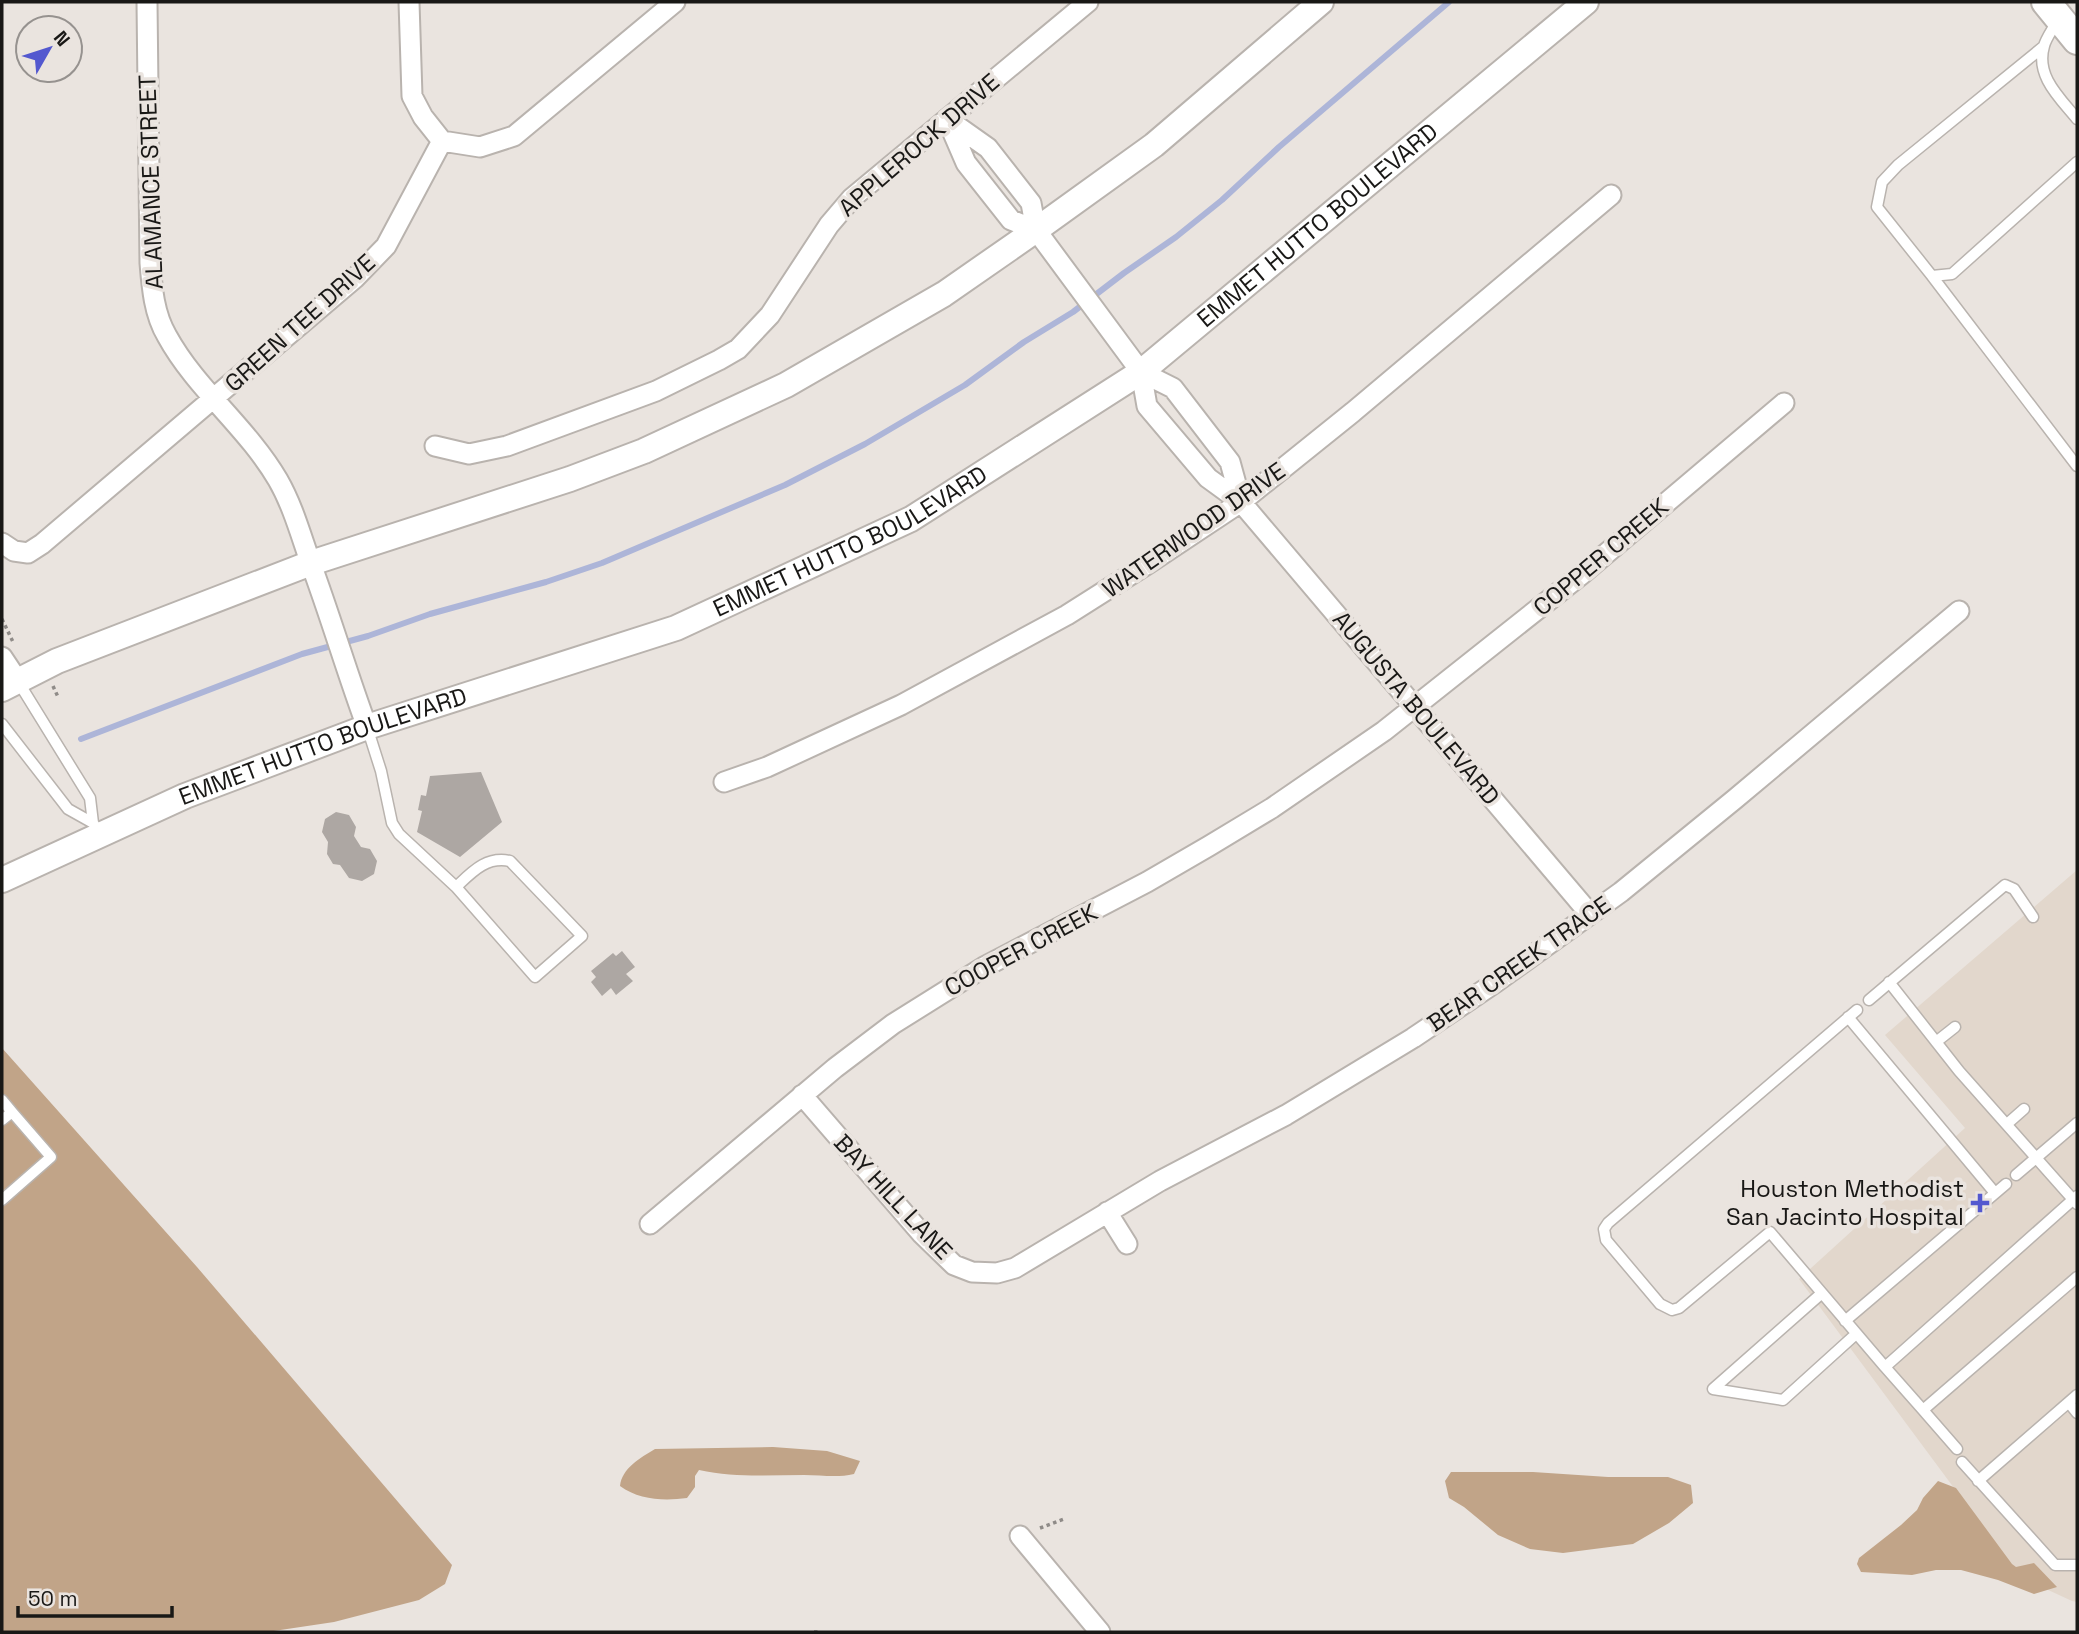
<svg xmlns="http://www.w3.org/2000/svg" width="2079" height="1634" viewBox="0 0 2079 1634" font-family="'Space Grotesk',sans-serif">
	<rect width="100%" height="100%" fill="#eae4df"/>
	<path fill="#e2d7cc" d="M2077,870V1602L2072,1601L2020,1577L1799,1279L1965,1128L1885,1035Z"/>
	<path fill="#c1a488" d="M2,1048L197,1267L452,1565L445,1584L419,1600L334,1622L267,1632H2Z
		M773,1447L827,1451L860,1461L854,1474C837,1478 822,1475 804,1475C769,1475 735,1478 699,1470L695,1476V1487L687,1498C664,1501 639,1500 620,1486C622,1468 640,1458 655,1449Z
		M1451,1472H1533L1608,1477H1668L1691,1485L1693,1503L1669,1523L1633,1544L1563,1553L1530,1549L1498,1535L1464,1507L1449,1498L1445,1481Z
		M1938,1481L1956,1488L2012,1564L2016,1567L2034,1563L2057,1587L2034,1594L1998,1580L1961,1570H1936L1912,1575L1861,1572L1857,1564L1859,1558L1901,1525L1917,1510L1923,1498Z"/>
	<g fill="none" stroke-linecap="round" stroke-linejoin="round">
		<path stroke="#adb5d8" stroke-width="6" d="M81,739L302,654L368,636L430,614L546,582L602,563L785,485L865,444L965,385L1024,342L1073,312L1124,273L1176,237L1222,200L1279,147L1449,2"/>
	</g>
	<path fill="#ada7a3" d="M481,772L502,822L460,857L417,832L422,811L418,810L421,795L426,796L430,776Z
		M336,812L349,815L356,827L354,836L361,847L370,849L377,861L374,874L362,881L349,878L340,865L333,864L327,854L328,842L322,832L325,819Z
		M622,951L635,967L626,974L633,981L616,995L611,988L602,996L591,982L596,977L591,971L613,953L616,956Z"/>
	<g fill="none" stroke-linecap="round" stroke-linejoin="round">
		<g stroke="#b9b3ae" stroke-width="13">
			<path id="service" d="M2057,21C2053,29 2046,38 2044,46C2035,76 2060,98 2077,119
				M2043,47L1898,165L1882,182L1877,207L1932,276L1952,274L2077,162
				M1932,276L2077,466
				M19,683L90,798L93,823L100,834
				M2,724L68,809L93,823
				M367,727L381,771L392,823L399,834L456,887L535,977L582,936L510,861C486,856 472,872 456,887
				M1889,982L1959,1071L2077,1204
				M1869,1000L2005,885L2014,889L2033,917
				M1857,1010L1608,1223L1604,1229L1606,1240L1660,1304L1672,1310L1679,1308L1770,1232L1885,1367
				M1848,1017L1995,1193
				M1936,1042L1955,1027
				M2,1100L12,1112L2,1120
				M2007,1124L2024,1109
				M2016,1175L2077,1123
				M2077,1196L1885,1367L1923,1410L2077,1277
				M2,1200L51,1157L12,1112
				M1822,1293L1713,1389L1783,1400L1856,1334
				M1845,1321L2006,1184
				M2069,1403L2077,1413
				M1923,1410L1957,1449
				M1962,1462L2055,1565H2077
				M1978,1481L2077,1395"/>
		</g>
		<g stroke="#b9b3ae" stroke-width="23">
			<path id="minor" d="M147,2L150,263C152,288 154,314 167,336C196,389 247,427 278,480C293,506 301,536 311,564C331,618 347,673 367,727
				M409,2L412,96L423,117L442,141
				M947,119L988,148L1031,203L1036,230L1141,372L1173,388L1230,462L1241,502
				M947,119L966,163L1011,220L1036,230
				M442,141L480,147L514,136L675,2
				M1141,372L1147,406L1208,478L1241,502L1590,914
				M435,446L469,454L507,446L656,391L719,360L738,349L770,315L829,225L852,198L1088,2
				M2,543L14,551L28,553L42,544L355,278L386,246L442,141
				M2,657L18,681
				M724,782L767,767L901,705L1067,615L1149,563L1241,502L1353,412L1611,195
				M802,1095L922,1234L954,1265L972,1272L997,1273L1015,1268L1160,1181L1286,1115L1413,1038L1496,982L1621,892L1735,799L1959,611
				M1107,1212L1127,1244
				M650,1224L835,1068L893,1024L984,967L1147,882L1209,846L1272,808L1384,731L1582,574L1784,403
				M1020,1536L1100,1632"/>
		</g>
		<g stroke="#b9b3ae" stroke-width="28">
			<g id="tertiary">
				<path d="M2,689L57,661L311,563L570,479L644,451L786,385L944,294L1036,230L1154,145L1321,2"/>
				<path id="s1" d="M2,880L185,796L367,727L676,628L911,519L1141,372L1586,2"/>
			</g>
		</g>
		<g stroke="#b9b3ae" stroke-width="32">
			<path id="secondary" d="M2046,2L2077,40"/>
		</g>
		<path stroke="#8f8b88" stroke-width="3.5" stroke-dasharray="3.5 3.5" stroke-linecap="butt" d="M2,619L13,642
			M53,686L58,697
			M1040,1528L1064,1519
			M814,1632H820"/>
		<use href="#service" stroke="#fff" stroke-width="10"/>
		<use href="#minor" stroke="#fff" stroke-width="19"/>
		<use href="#tertiary" stroke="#fff" stroke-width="24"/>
		<use href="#secondary" stroke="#fff" stroke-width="28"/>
	</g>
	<path fill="#5358cf" stroke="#eae4df" stroke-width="2.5" d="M1976.5 1192.5h7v7h7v7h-7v7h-7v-7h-7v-7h7z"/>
	<g text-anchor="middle" stroke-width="7" stroke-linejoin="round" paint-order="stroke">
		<g font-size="24" fill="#191816" stroke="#eae4df">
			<text transform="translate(919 145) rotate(-41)" y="8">APPLEROCK DRIVE</text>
			<text transform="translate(151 182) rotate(-92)" y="8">ALAMANCE STREET</text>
			<text dy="8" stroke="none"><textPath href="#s1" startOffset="1482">EMMET HUTTO BOULEVARD</textPath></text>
			<text transform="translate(300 323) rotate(-42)" y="8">GREEN TEE DRIVE</text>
			<text transform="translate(1194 530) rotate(-35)" y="8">WATERWOOD DRIVE</text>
			<text dy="8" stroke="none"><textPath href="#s1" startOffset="915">EMMET HUTTO BOULEVARD</textPath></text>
			<text transform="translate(1601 557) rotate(-40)" y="8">COPPER CREEK</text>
			<text transform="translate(1416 708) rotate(50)" y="8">AUGUSTA BOULEVARD</text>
			<text dy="8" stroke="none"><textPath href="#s1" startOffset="348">EMMET HUTTO BOULEVARD</textPath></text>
			<text transform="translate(1021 950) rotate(-28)" y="8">COOPER CREEK</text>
			<text transform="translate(1519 964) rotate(-35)" y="8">BEAR CREEK TRACE</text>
			<text transform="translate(893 1197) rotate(47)" y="8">BAY HILL LANE</text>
		</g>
		<g font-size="24" fill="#191816" stroke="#eae4df" text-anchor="end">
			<text x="1964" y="1197">Houston Methodist<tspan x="1964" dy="28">San Jacinto Hospital</tspan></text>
		</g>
	</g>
	<rect width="2079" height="1634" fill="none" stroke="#191816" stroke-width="7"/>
	<g transform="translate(49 49) rotate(51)"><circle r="33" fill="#eae4df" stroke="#96928f" stroke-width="2"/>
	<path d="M0-5L12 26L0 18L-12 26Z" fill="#5358cf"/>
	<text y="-10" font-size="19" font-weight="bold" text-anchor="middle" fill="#191816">N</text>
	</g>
	<path d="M18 1606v10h154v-10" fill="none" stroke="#191816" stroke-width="3.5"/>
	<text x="28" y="1606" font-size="21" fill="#191816" stroke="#eae4df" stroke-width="5" paint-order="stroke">50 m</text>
</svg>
